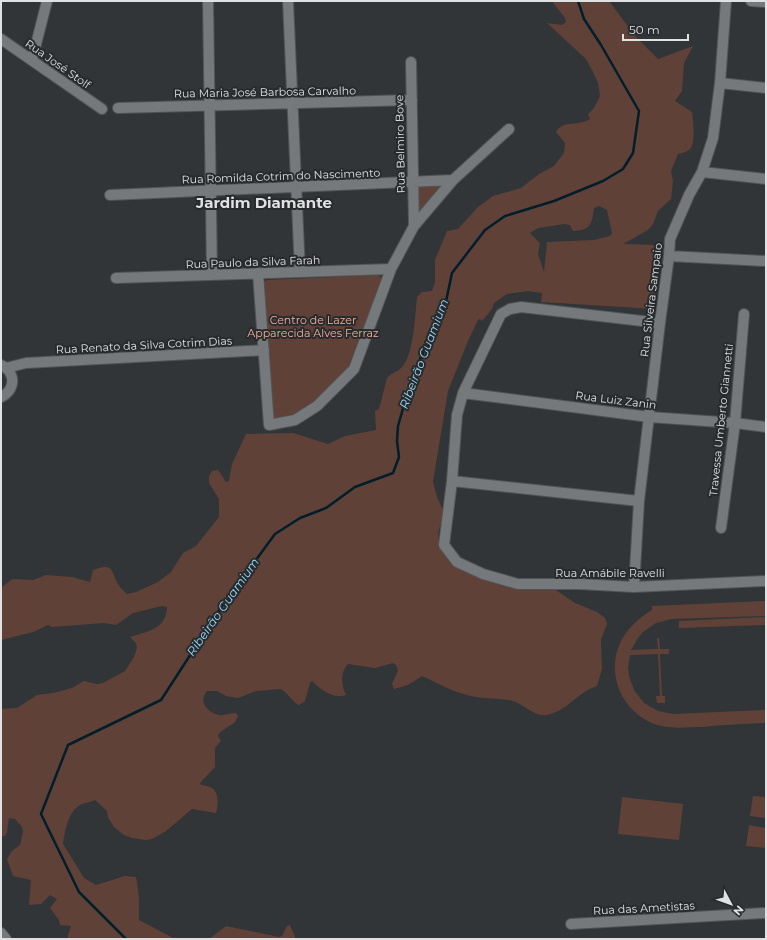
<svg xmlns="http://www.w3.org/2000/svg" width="767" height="940" viewBox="0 0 767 940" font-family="Montserrat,sans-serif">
	<rect width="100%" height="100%" fill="#313537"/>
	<path fill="#604138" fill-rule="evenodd" d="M552,1H609L636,37L658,59L693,46L684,63L682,91L675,101L692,112C693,121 696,142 690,149C687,152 682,153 678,154L671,171L673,181L671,199L658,211L653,224L648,230L623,244L658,245L659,275L656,285L655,309L541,302L542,293L528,291L507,294L494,303L492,309L482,321L480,319L478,320L468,341L448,391L433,481L437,497L444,512L438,533L439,541L465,561L480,568L553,588L575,603L597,612L605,618L607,624L601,639L602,669L597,686C578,692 567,711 547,715C534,717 524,704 513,701C501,698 488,699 476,697C457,694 439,684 422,676L408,685L394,689L392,684L398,671L396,665L393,663L375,668L348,664C340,672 341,686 346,695C333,699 321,690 312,681L310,683L305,701L299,705C293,703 288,693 281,689L256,691L238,698L226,696L217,691H207C198,702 207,712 219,715C224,716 231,713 236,713L238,716L235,722L219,733L218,736L221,741L215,748V767L200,783L201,785C204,785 208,786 210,787C220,791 218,806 216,813L192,809L166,831L152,839L146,840L132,838L124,835L114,827L108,817L107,811L95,800C91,802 86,803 82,804C68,810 65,831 63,844L84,878L96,885L125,876L136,877L139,897V920L173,938L180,939H67L71,926L60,925L59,920L50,908L57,899L50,895L41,904L29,905L31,880L13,876L7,859L12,851L20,845L23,832L22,827L15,819L9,818L7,832L5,836H1V709L17,708L37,695L53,693L72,688L84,681L97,684L103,683L125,671L134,657L137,648L136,643L130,637C148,631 166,630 167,607L162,606L133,613L116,625L104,623L52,627L48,625L33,632L1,640V588L12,579L33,580L46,575L72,577L90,582L93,570C116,561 110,573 120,587C122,589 125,592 127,594L136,592L158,582L171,572L183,553L196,546L219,517V499L209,483V476L212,471L218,470L226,482L229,481L232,464L246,434L293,433L328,444L345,436L376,430L375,411L379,409L387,378C391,373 398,372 402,367C414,354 415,315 417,297L422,292L432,291L435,282V260L447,231L458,229L478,207L493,196L521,188L539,174L554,166L564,153L565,143L556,132C563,119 579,127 590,119L588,114L594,108L600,96L598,83L592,70L586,59L547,23L562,25L566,22L565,18ZM599,206L607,210L612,233L610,236L594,240L547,242L544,272L538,254L540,243L530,233L538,228L564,224L570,225L573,231C591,230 592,224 594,208Z
		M444,185L419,216L417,187Z
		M378,275L383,279L348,368L316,401L295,416L275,421L271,419L263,286L264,282L267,280Z
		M766,601V616L671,619L664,621L656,623L643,632L638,638L631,650L658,649L657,638H659L660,649H669V654H660L662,696H665V703H657L656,696H660L658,654L630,655L628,668L629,676L634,690L644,703L658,711L673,714L766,710V723C745,724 723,725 702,727C689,727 675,729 662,726C633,720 613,692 615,663C617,639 632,622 652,610V606Z
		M766,617V625L679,628V621Z
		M753,796L766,797V818L750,816Z
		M622,797L683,804L679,840L618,834Z
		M749,825L766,828V848L746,846Z
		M290,925L296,939H209L226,926L279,937L282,936L287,926Z"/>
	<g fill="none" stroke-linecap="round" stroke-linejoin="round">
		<path stroke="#011e2a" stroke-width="2.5" d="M126,939L79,892L41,814L68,745L161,700L222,606L275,534L300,518L326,508L355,487L393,473L399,457L397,441L398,426L406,398L416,368L445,306L452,273L485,230L505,216L554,201L603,181L623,169L633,153L639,111L601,45L584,19L578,1"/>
		<g stroke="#505456" stroke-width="12">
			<path id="minor" d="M208,1L212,275
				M288,1L300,272
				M751,1L766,2
				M1,39L102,109
				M32,60L47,1
				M411,62L414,226
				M720,83L766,88
				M118,108L412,100
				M702,172L766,179
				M110,195L453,180
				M669,256L766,261
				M258,273L269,425L295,420L317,406L354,369L391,269L414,226L453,180L509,129
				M116,278L391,269
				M660,323L521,307L510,309L501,314L463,393L457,415L452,481L444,545L457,562L483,574L518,584H579L634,587L766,581
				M1,365C16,372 16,390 1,397
				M6,368L26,363L264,350
				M463,393L649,417L735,423L766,427
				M452,481L639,501
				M721,528L735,423L744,314
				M634,587L639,501L660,323L669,256L670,239L689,195L702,172L713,138L720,83L726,1
				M571,924L766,913
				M1,933L6,939"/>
		</g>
		<use href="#minor" stroke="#75797b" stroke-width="10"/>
	</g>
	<g text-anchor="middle" stroke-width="4" stroke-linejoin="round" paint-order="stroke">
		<g font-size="11" fill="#dfe1e3" stroke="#282b2d">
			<text transform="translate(58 64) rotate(35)" y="4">Rua José Stolf</text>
			<text transform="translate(265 92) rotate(-1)" y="4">Rua Maria José Barbosa Carvalho</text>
			<text transform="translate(400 144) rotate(-91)" y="4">Rua Belmiro Bove</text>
			<text transform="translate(281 176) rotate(-2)" y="4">Rua Romilda Cotrim do Nascimento</text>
			<text transform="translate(253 262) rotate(-2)" y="4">Rua Paulo da Silva Farah</text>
			<text transform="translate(651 300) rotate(-83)" y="4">Rua Silveira Sampaio</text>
			<text transform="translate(144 345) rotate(-3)" y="4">Rua Renato da Silva Cotrim Dias</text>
			<text transform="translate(616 400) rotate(7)" y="4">Rua Luiz Zanin</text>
			<text transform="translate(721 420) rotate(-84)" y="4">Travessa Umberto Giannetti</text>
			<text x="610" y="577">Rua Amábile Ravelli</text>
			<text transform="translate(644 908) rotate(-3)" y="4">Rua das Ametistas</text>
		</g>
		<g font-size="11" fill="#f3b09d" stroke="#282b2d">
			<text x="313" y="324">Centro de Lazer<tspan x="313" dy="13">Apparecida Alves Ferraz</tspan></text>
		</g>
		<g font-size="12" font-style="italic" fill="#96dcfc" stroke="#282b2d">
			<text transform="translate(424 354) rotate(-69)" y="4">Ribeirão Guamium</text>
			<text transform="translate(223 607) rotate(-55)" y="4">Ribeirão Guamium</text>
		</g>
		<g font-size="15" font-weight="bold" fill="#dfe1e3" stroke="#282b2d">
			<text x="264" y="208">Jardim Diamante</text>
		</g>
	</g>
	<rect width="767" height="940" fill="none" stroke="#dfe1e3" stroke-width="4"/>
	<g transform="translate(731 904) rotate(131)" stroke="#282b2d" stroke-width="3" paint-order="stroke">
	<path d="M0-3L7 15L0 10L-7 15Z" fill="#dfe1e3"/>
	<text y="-6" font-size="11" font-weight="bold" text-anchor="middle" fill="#dfe1e3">N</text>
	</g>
	<path d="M623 34v6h65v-6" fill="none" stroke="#dfe1e3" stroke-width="2"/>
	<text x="629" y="34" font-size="12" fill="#dfe1e3" stroke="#282b2d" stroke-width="3" paint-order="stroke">50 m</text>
</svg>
